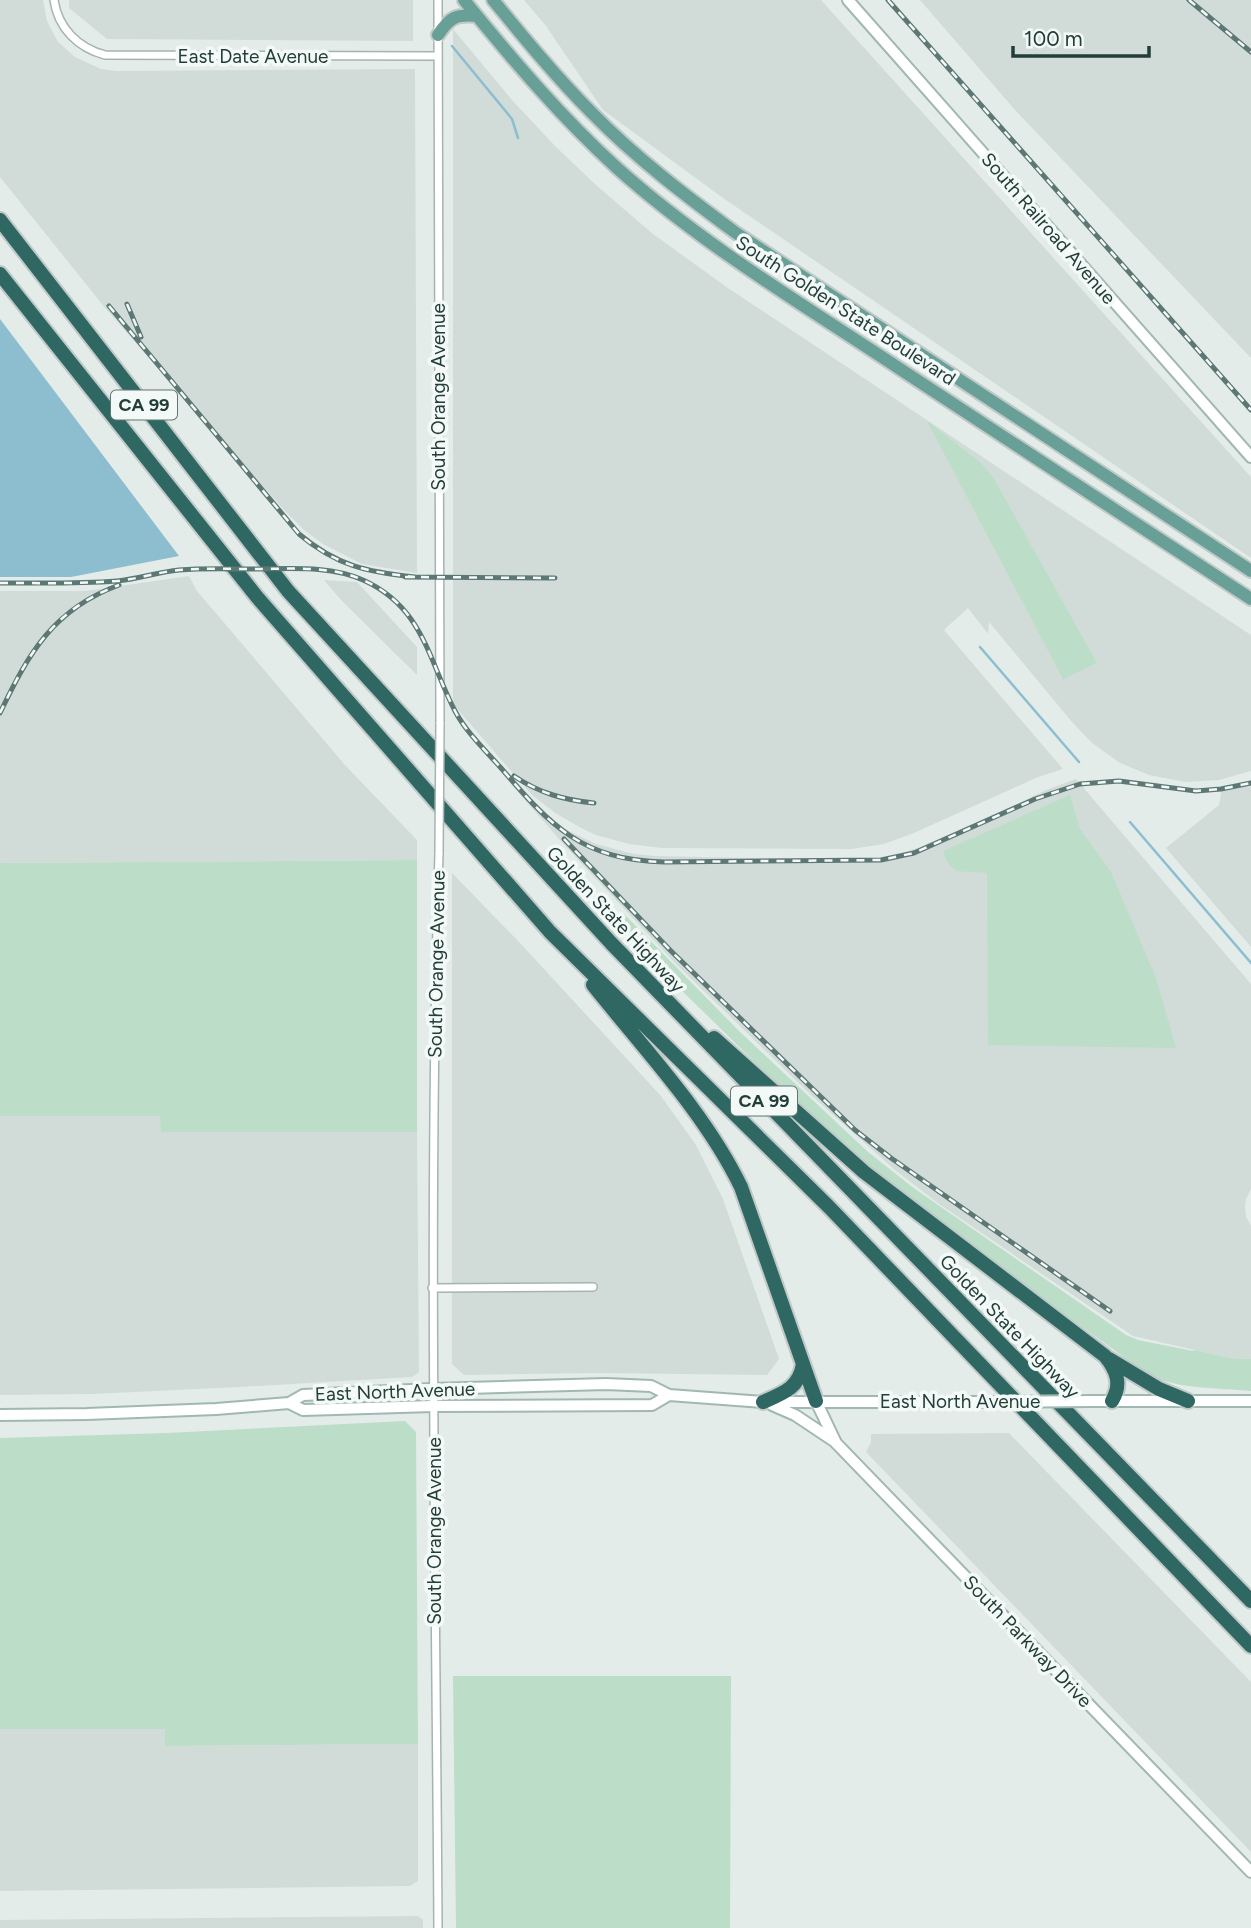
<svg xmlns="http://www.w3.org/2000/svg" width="1251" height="1928" viewBox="0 0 1251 1928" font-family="Figtree,sans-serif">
	<rect width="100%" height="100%" fill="#e3ece9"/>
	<path fill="#d1dcd8" d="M0,0H43L47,21L58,42L75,57L101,69L116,71L415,69L417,573L362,564L323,544L304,530L284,510L106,309L0,177Z
		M69,0H413V41L107,39L69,8Z
		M524,0H821L1251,477V558L723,198L603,110L546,26Z
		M920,0H1251V358L1015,110Z
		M453,29L512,100L555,146L596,185L653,234L728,288L1251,635V771L1219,780L1185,782L1149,775L1120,763L1092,743L1072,722L989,622L988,634L968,608L944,630L1063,769L1038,777L914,833L884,844L851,849L662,848L629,844L596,835L581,828L555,813L531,794L453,704Z
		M189,576L197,591L345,765L417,840V860L0,863V591H86Z
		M324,580L357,582L417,647V675L341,600Z
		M1076,779L1251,984V1189L1246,1199L1245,1207L1246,1216L1251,1226V1359L1230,1358L1133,1336L939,1204L895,1170L812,1096L678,966L567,848L516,790L547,818L565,829L596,844L634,854L655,856L854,860L885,859L920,847L988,818L1046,790Z
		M1251,780V947L1166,848L1219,805L1222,788Z
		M452,873L522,945L661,1096L696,1145L723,1199L779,1359L767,1375L599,1373L464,1375L452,1364Z
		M0,1116H161V1132H417L419,1372L412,1377L239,1387L93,1394L0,1395Z
		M1009,1433L1251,1682V1852L866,1452L871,1442V1434Z
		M0,1729H165L166,1746L418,1744V1881L410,1886L0,1891Z
		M418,1916L423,1920V1928H0V1920Z"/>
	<path fill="#bcddc8" d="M927,421L981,463L993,477L1097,663L1063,679Z
		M1070,795L1080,829L1111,872L1156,978L1176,1048L988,1045L987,873C963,870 951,878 943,851Z
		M417,860V1132H161L160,1116H0V863Z
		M624,914L739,1031L868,1152L915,1189L1126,1335L1138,1340L1193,1351L1195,1350L1230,1358L1251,1359V1391C1217,1388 1182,1389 1150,1376L907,1200L857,1159L776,1083L614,924Z
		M405,1421L416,1432L418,1744L165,1746V1729H0V1438L167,1433Z
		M731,1676L730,1928H456L453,1676Z"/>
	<path fill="#8cbed0" d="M0,319L179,556L71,577H0Z"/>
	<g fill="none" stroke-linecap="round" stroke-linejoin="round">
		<path stroke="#8cbed0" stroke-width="2.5" d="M452,46L512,119L518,138
			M980,647L1079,762
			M1130,822L1251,963"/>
		<g stroke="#a6b4b1" stroke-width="10">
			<path id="street" d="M54,0C58,28 78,48 105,55L438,56
				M438,0L440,724
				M432,1288L593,1287
				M438,1928C436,1570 428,1211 439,853"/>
		</g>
		<g stroke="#a1b8b2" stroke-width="14">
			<path id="secondary" d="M848,0L1251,457
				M816,1401L836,1443L1251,1872
				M1091,1401H1251
				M289,1403L303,1410L433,1406L652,1405L669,1395
				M772,1405L795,1415L834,1441
				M0,1415L87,1414L216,1409L289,1403L303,1395L433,1389L606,1384L651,1386L669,1395L763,1402H977"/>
		</g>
		<g stroke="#c1c9c8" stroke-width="16">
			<path id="primary" d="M464,0C512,59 561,117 617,168C703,245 802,304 897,367C1016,444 1133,522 1251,599
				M493,0C525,39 557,78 592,113C636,158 686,196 736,233L1251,571
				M438,35C450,17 456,14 477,16"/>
		</g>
		<g stroke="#c1c9c8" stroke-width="18">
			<path id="highway" d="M0,220L288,591L611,943L1251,1601
				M0,274L257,597L550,932L829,1207L1251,1646
				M593,985C644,1049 706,1114 741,1187L816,1401
				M714,1038L864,1172L1105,1356C1117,1371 1122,1384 1112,1401
				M1109,1359L1159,1389L1188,1401
				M763,1402C784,1393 799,1388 803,1364"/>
		</g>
		<use href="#street" stroke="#fff" stroke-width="7"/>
		<use href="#secondary" stroke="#fff" stroke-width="10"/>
		<use href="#primary" stroke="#68a098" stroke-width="12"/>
		<use href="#highway" stroke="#2f6863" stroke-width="14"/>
		<g stroke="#5d7874" stroke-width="5">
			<path id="rail" d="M888,0L1251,410
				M1189,0L1251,52
				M127,304L141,337
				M109,306L299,534C337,566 367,572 415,577
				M405,577L555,578
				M0,583C39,583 78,584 117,581C138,579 158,572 179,570C204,568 229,569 253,569C290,569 329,565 363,580C423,607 428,659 455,711C466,732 485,750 501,768C551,826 582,860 664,862L881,860L914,853L1035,799L1080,784L1119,781L1196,791L1221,789L1251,783
				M0,713C29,652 54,609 119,585
				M514,776C539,793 564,800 594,803
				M564,839L670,950L855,1130L891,1158L1110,1311"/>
		</g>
		<use href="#rail" stroke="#f3f9f6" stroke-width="2.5" stroke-dasharray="8" stroke-linecap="butt"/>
		<g stroke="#a6b4b1" stroke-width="10" stroke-linecap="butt">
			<path id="street-bridge" d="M439,853L440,724"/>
		</g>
		<g stroke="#a1b8b2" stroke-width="14" stroke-linecap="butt">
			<path id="secondary-bridge" d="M977,1402L1091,1401"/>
		</g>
		<use href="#street-bridge" stroke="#fff" stroke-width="7"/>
		<use href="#secondary-bridge" stroke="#fff" stroke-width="10"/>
	</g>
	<g text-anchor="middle" stroke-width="7" stroke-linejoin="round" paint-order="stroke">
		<g fill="#f3f9f6" stroke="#617572" stroke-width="2">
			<rect x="111" y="390.5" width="66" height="29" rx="5"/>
			<rect x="731" y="1086.5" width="66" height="29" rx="5"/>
		</g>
		<g font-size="18" font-weight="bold" fill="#233d39">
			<text x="144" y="411">CA 99</text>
			<text x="764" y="1107">CA 99</text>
		</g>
		<g font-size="19" fill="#233d39" stroke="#f3f9f6">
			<text x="253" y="63">East Date Avenue</text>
			<text transform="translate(1049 228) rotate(49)" y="7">South Railroad Avenue</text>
			<text transform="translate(846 310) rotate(33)" y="7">South Golden State Boulevard</text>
			<text transform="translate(438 397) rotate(-90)" y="7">South Orange Avenue</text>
			<text transform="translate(616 919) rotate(47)" y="7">Golden State Highway</text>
			<text transform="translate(436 964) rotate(-89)" y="7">South Orange Avenue</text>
			<text transform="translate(1010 1326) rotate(46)" y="7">Golden State Highway</text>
			<text transform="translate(395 1391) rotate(-2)" y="7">East North Avenue</text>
			<text x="960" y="1408">East North Avenue</text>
			<text transform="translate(434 1531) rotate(-90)" y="7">South Orange Avenue</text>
			<text transform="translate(1028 1641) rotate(46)" y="7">South Parkway Drive</text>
		</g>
	</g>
	<path d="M1013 46v10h136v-10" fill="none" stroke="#233d39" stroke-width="3.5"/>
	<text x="1024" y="46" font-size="21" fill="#233d39" stroke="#f3f9f6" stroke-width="5" paint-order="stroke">100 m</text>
</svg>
